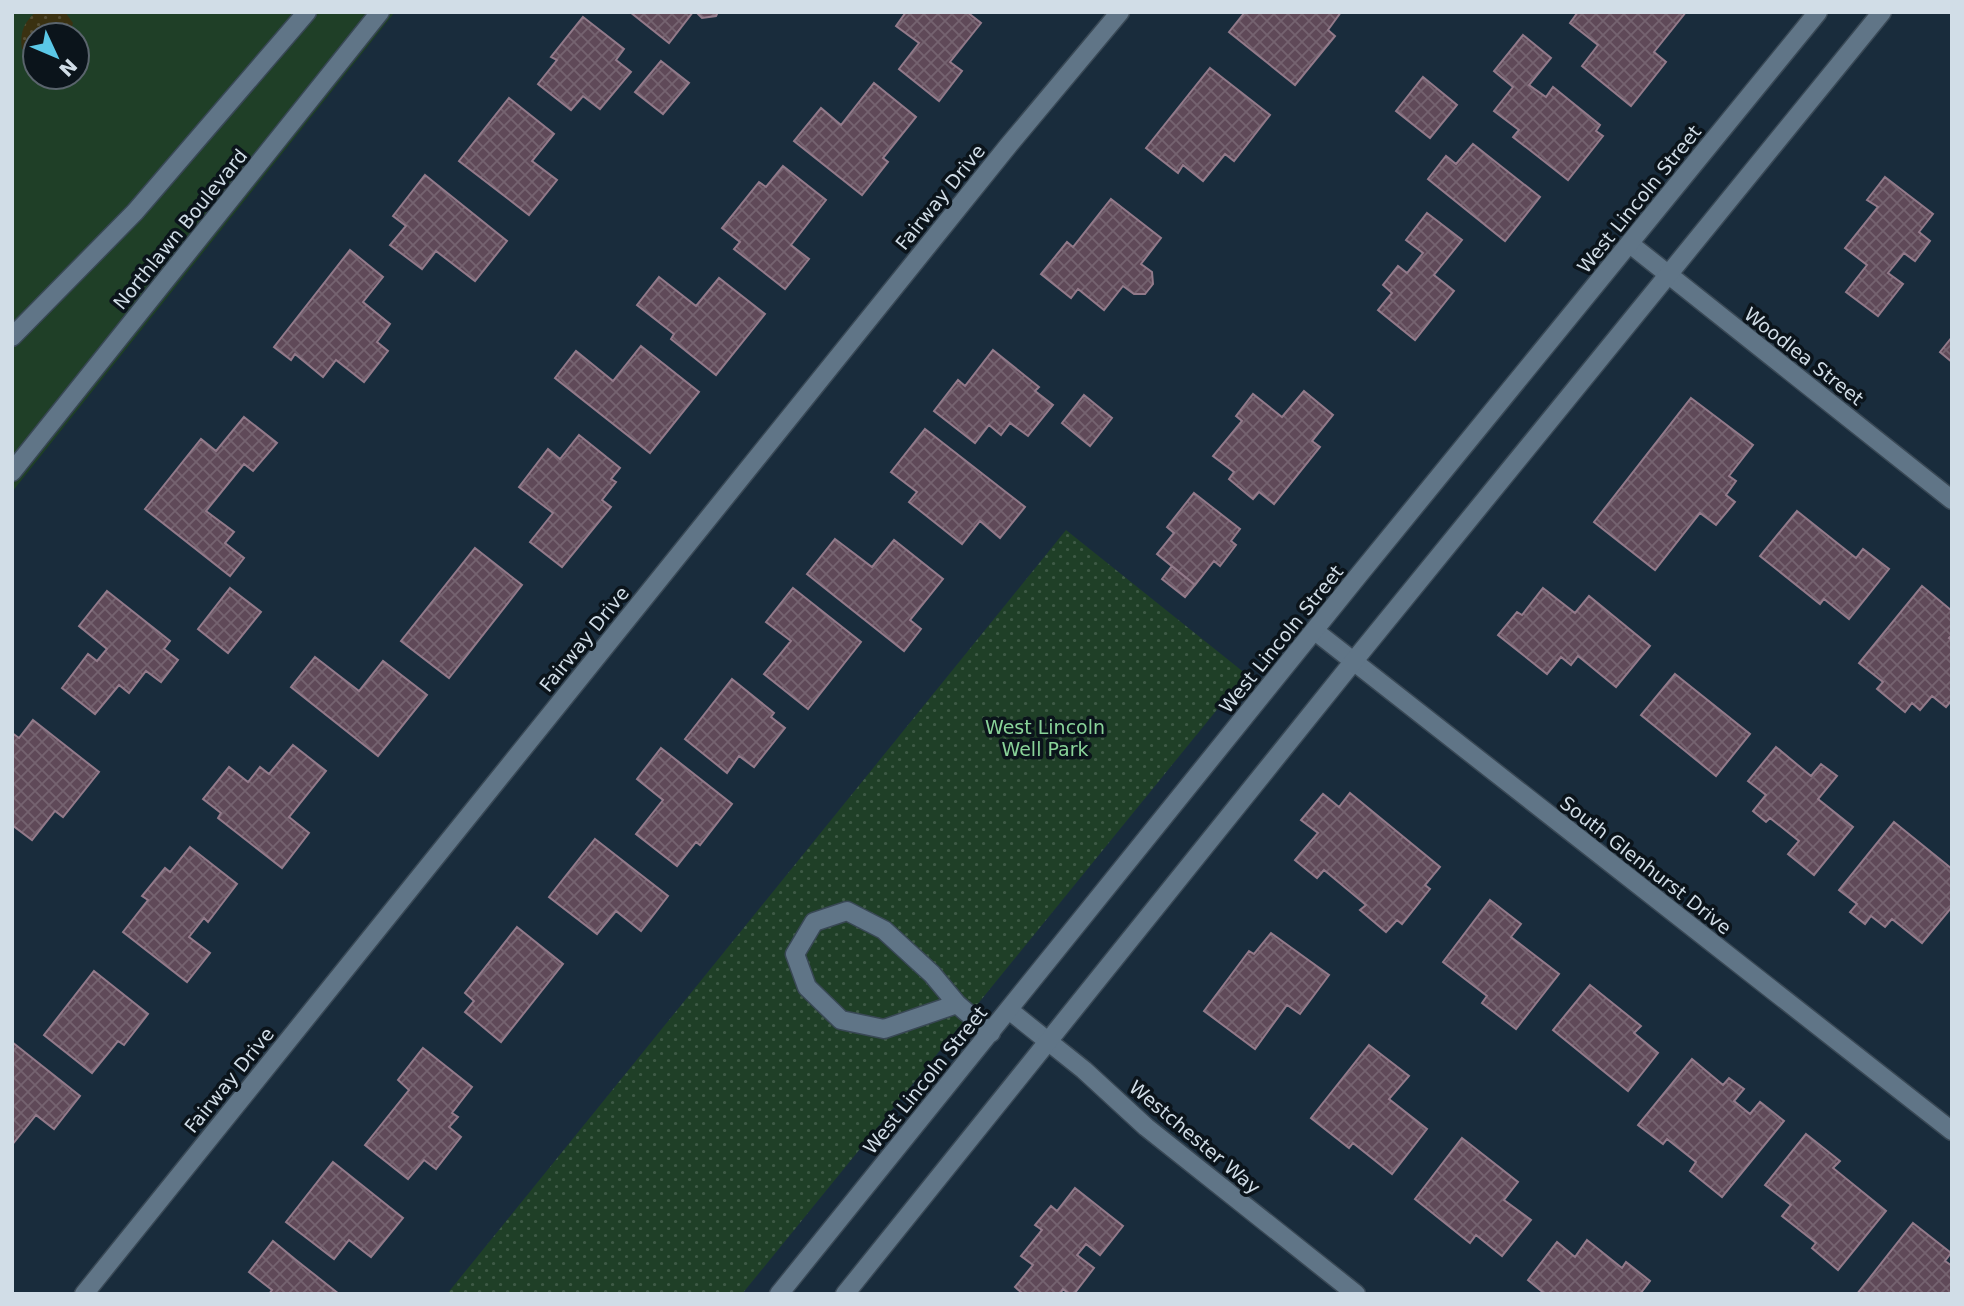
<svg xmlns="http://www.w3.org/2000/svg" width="1964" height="1306" viewBox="0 0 1964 1306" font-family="'DejaVu Sans',sans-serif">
	<defs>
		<pattern id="sand-dots" width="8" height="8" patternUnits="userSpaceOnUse" patternTransform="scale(1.75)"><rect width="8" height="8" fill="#3a3111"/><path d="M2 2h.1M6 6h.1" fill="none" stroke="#554e34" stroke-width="1.8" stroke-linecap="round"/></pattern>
		<pattern id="park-dots" width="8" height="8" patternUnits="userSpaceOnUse" patternTransform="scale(1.75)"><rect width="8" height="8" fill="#1f3f27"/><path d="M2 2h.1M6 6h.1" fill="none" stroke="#3e5a46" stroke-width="1.8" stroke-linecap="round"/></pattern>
		<pattern id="building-cross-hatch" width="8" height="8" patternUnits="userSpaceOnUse" patternTransform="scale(1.75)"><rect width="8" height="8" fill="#5f4958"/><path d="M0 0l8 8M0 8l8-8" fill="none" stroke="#756370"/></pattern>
	</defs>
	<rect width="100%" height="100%" fill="#192c3c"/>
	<path fill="#1f3f27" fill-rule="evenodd" d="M12,12H395L12,492ZM35,35H77V77H35Z"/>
	<path fill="url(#sand-dots)" d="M36,12H65L73,23L70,34L35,35V52L22,49C20,33 23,23 36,12Z"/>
	<path fill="url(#park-dots)" d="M1066,530L1246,674L742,1294H447Z"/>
	<path fill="url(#building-cross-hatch)" stroke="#927a8a" stroke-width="2" d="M630,12H693L669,43Z
		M696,12H718L716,16L702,18Z
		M906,12H967L981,23L950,62L962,71L939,101L899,69L919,43L896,26Z
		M1245,12H1341L1328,30L1335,36L1295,85L1229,32Z
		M1578,12H1686L1654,52L1666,62L1631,106L1582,66L1598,45L1570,23Z
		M583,17L624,49L616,60L631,72L600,109L583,96L571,110L538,84L557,60L551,57Z
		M1523,35L1551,58L1529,85L1546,97L1553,87L1600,125L1596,131L1603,136L1568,180L1513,137L1519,130L1494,111L1513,87L1494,71Z
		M661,61L689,83L663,114L635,92Z
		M1210,68L1270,115L1234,161L1225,154L1203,181L1183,165L1178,173L1146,148Z
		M1423,77L1457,105L1430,138L1396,111Z
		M874,83L916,117L883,158L888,162L862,195L794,141L821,108L841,125Z
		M509,98L554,134L532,161L557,180L529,215L459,161Z
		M1473,144L1540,197L1505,241L1428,179L1446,156L1456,164Z
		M783,166L826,200L791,245L809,259L785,289L734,249L740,242L722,228L759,182L766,187Z
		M425,175L507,241L475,281L436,251L422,269L390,245L406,226L393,216Z
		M1885,177L1933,214L1919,232L1930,241L1915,261L1904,253L1888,273L1903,284L1878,316L1846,292L1867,265L1845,248L1878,207L1867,200Z
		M1111,199L1161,238L1141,264L1152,272L1153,284L1145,294H1134L1123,286L1104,310L1078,289L1071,298L1041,274L1067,242L1073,247Z
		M1427,213L1462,240L1434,275L1454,291L1415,340L1378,310L1392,293L1383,285L1398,266L1407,273L1423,253L1406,240Z
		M350,250L383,277L363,302L390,324L377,342L388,351L364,382L336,360L323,377L295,354L291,360L274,347Z
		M659,277L696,306L719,278L765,314L716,375L671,339L674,334L637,305Z
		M1952,337V362L1940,352Z
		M641,346L699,392L650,453L555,378L576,351L613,381Z
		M993,350L1039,387L1035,391L1053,405L1028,436L1010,423L1001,435L989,425L975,443L934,411L958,380L965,386Z
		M1304,391L1333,415L1312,441L1320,447L1274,504L1259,492L1253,499L1229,479L1234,472L1213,456L1242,421L1236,416L1253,394L1282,417Z
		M1084,395L1112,418L1090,446L1062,423Z
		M1691,398L1753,445L1729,476L1736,481L1726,495L1735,502L1716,525L1700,513L1655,570L1594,522Z
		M244,417L277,443L253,471L244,464L206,511L234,532L225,543L244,558L230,576L145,509L201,439L216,451Z
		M925,429L1025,507L1000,538L980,521L962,544L909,502L917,492L891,472Z
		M579,435L620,468L611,479L616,482L602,500L611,507L562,567L530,542L553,513L519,487L548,449L560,459Z
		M1194,493L1240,529L1231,541L1236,545L1220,566L1214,561L1195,585L1157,554L1174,533L1167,527Z
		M1797,511L1856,558L1863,549L1889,569L1849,619L1824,599L1820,604L1760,556Z
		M835,539L872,567L894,540L943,579L910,620L921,629L904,651L807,574Z
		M475,548L522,585L449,678L401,641Z
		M1172,566L1195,585L1185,597L1162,579Z
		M1922,586L1952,611V635L1949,638L1952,640V700L1946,707L1932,696L1920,710L1912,703L1905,712L1877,689L1883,682L1859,663Z
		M230,588L261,612L228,653L198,629Z
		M793,588L861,642L808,709L764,674L791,641L766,622Z
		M1543,588L1575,613L1589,596L1650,646L1616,687L1578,656L1571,665L1561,657L1547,674L1498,635L1517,612L1522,615Z
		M107,591L170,641L164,649L178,660L161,682L146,671L129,693L119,685L95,714L62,688L88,654L97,661L107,649L79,626Z
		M315,657L359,691L383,661L427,695L378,756L291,687Z
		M1675,674L1750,734L1716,776L1641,715Z
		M732,679L774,713L771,717L785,728L754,767L739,756L727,773L685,739Z
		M33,720L99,772L63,817L55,811L32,840L12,825V733L19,738Z
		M293,745L326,771L289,817L309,833L282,868L218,818L221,813L203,799L229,767L248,782L260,767L269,774Z
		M1776,747L1811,776L1821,764L1837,776L1818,799L1853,827L1814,875L1788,854L1799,841L1770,818L1766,822L1753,811L1766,795L1748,781Z
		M661,748L732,804L700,845L696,842L677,866L636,834L663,800L637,779Z
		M1350,793L1440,867L1425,885L1430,889L1402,924L1397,920L1386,932L1360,910L1366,905L1324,870L1317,878L1295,860L1318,833L1301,820L1323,794L1339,807Z
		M1894,822L1952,869V907L1922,943L1892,919L1885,927L1871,916L1865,924L1850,912L1857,904L1839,890Z
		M595,839L668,896L641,931L616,911L597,934L549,897Z
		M190,847L237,884L208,922L204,918L189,937L210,953L187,982L123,932L148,900L142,896L165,868L170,872Z
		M1490,900L1521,924L1511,937L1559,974L1516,1029L1482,1003L1487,996L1443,962Z
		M517,927L563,964L501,1042L465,1012L474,1001L465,993Z
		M1271,933L1329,975L1300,1014L1287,1005L1255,1049L1204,1011L1249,951L1254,954Z
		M94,971L148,1014L124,1045L118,1041L92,1073L44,1035Z
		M1590,985L1641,1026L1634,1033L1658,1053L1628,1091L1553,1030Z
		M12,1042L80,1096L54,1129L36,1115L12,1145Z
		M1369,1045L1409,1076L1389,1099L1427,1129L1392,1174L1353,1143L1349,1148L1311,1118Z
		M423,1048L472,1087L452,1113L458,1117L449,1127L461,1137L436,1169L424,1160L408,1179L365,1145L409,1090L398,1080Z
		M1692,1059L1723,1085L1729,1078L1744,1089L1734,1101L1750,1114L1760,1102L1784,1121L1722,1197L1690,1171L1696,1162L1667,1139L1663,1144L1638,1125Z
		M1806,1134L1840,1161L1833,1168L1886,1211L1838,1270L1812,1248L1816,1243L1782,1216L1791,1205L1765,1185Z
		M1462,1138L1518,1182L1504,1200L1531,1220L1502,1256L1476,1235L1470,1243L1415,1199Z
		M333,1162L403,1218L371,1257L349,1240L334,1259L286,1222Z
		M1075,1188L1123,1226L1100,1255L1086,1244L1077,1255L1094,1268L1074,1294H1069L1063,1289L1060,1294H1023L1015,1287L1033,1265L1021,1256L1042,1230L1035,1225L1051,1206L1057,1211Z
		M1913,1223L1951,1253L1945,1261L1952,1266V1294H1857Z
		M1587,1240L1622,1268L1626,1262L1650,1281L1640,1294H1545L1528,1280L1557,1242L1575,1257Z
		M273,1241L296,1260L339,1294H269L272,1290L249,1272Z"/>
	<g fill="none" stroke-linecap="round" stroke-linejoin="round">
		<g stroke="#394855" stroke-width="21">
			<path id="lane" d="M12,337L135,212L307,12
				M957,1004L884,1029L841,1020L807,987L795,954L814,922L847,911L884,930L932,974L957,1004L991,1033"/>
		</g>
		<g stroke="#394855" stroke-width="21">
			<path id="street" d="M1630,244L1952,500
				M12,472L380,12
				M1315,631L1952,1131
				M1009,1010L1084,1070L1146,1127L1356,1294
				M84,1294L1008,146L1120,12"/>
		</g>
		<g stroke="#394855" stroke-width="21">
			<path id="secondary" d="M779,1294L1358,576L1818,12
				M845,1294L1353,662L1882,12"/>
		</g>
		<use href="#lane" stroke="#607587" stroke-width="18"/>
		<use href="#street" stroke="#607587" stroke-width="18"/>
		<use href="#secondary" stroke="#607587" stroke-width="18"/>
	</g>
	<g text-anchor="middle" stroke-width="7" stroke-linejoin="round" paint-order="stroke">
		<g font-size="19" fill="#d1dde7" stroke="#0b141b">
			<text transform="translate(940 197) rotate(-51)" y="7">Fairway Drive</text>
			<text transform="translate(1639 199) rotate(-51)" y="7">West Lincoln Street</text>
			<text transform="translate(180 229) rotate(-51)" y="7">Northlawn Boulevard</text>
			<text transform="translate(1804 356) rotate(38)" y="7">Woodlea Street</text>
			<text transform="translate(584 639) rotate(-51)" y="7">Fairway Drive</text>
			<text transform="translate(1281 639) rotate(-51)" y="7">West Lincoln Street</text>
			<text transform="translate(1646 865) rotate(38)" y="7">South Glenhurst Drive</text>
			<text transform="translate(229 1080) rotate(-51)" y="7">Fairway Drive</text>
			<text transform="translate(925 1080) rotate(-51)" y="7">West Lincoln Street</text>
			<text transform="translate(1195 1137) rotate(40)" y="7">Westchester Way</text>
		</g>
		<g font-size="19" fill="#89d399" stroke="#0b141b">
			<text x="1045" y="734">West Lincoln<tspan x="1045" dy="22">Well Park</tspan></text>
		</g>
	</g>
	<rect width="1964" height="1306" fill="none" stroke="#d1dde7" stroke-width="28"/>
	<g transform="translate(56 56) rotate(134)"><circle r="33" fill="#0b141b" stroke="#5a646d" stroke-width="2"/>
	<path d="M0-5L12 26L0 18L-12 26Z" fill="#5bc8e7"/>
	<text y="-10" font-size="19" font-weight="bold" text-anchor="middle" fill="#d1dde7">N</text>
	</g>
</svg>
